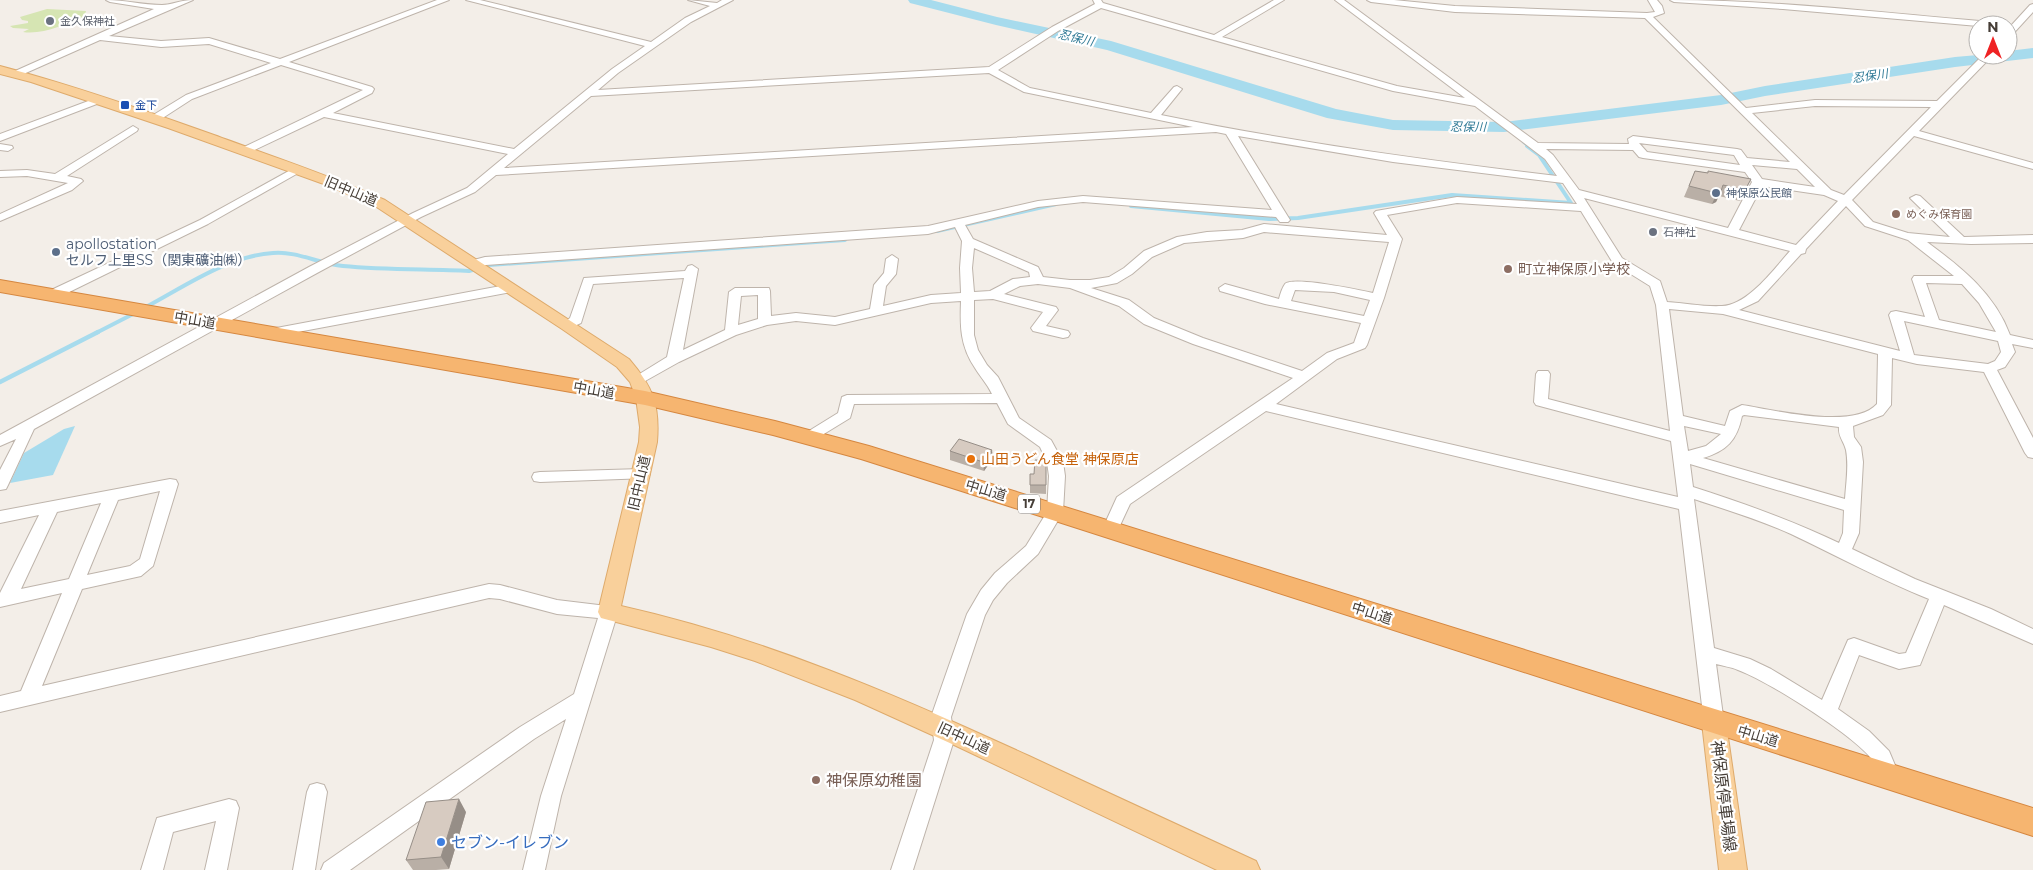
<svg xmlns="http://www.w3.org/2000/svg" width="2033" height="870" viewBox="0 0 2033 870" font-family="Montserrat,'Noto Sans JP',sans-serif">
	<rect width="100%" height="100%" fill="#f3eee8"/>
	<path fill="#d6e5b3" d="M47,9L86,11L84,17C66,24 43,35 23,32L29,29L13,28L10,26L28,23V21L22,20L20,17Z"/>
	<path fill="#a7dbed" d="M75,426L53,475L10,483L24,453L64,429Z"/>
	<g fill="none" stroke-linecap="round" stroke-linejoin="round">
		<path stroke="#a7dbed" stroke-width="2.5" d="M1523,142L1529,147"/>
		<path stroke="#a7dbed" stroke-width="4" d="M1131,206L1269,219L1298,218L1452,195L1571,203L1539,155L1527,146
			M937,231L1056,204
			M144,308C184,287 227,256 273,253C298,251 319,264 343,266C385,270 427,269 469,271L489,265L845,240
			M96,333L135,313"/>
		<path stroke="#a7dbed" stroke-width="4.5" d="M0,382L98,332"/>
		<path fill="#a7dbed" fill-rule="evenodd" d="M908,0H931L997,17L1111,41L1336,109L1393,120L1504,122L1721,95L1765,86L1955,57L1978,55H2008V51L2033,48V58L1955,67L1765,96L1721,105L1504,132L1393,130L1327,118L1107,50L996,25L910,3Z"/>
		<g stroke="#beb4ab" stroke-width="2">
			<path id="minor" d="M106,0C125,0 143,5 162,5C171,5 181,0 193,0L109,36L161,41L209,38L280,59L437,0H449L289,62L372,87L374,89L372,93L333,113L514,149L612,69L645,46L466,0H480L651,42L685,18L710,6L688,0L717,3L722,0H733L691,22L618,73L598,90L989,67L1052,27L1095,4L1093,0H1101L1103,3L1214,35L1274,0H1284L1222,37L1397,86L1465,98L1335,0H1344L1538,143L1629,144L1628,139L1633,136L1737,149L1741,150L1747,158L1790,162L1645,18L1455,12L1371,2L1367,0H1394L1455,6L1647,13L1655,12L1648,0H1657L1662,6L1664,13L1653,17L1746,108L1815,100L1937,101L1983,55H1993L1919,131L2033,163V169L1914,136L1852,200L1873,222L1908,233L1950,237L1912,200L1910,198L1916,195L1920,196L1964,237L2033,235V243L1971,244L1927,242C1961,267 1995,294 2010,335L2033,340V348L2012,344L2015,352L2005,367L1997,370L2033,438V458L2028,457L2025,453L1984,372L1917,364L1892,358L1891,405L1883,415L1853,426L1854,437L1861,447L1863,462L1859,533L1852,549L1915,579L1991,609L2033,629V644L1944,605L1920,665L1899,669L1859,655L1838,709L1869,731L1889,751L1900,777L1897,783L1890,786L1883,783C1880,777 1878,768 1874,762C1857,737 1768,681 1738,670C1731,667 1723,666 1716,664L1724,723L1721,729L1714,731L1707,729L1704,723L1679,509L1266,411L1130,504L1116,534L1110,536L1104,534L1102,530L1117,497L1293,378L1193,344L1144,324L1119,306L1070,288L1038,284L1020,286L1004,294L1056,307L1058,310L1046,326L1068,331L1070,334L1068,337L1063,338L1033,331L1031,328L1043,312L993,299L974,300V335L978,350L987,365L998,377L1019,418L1051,440L1063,462L1065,476L1063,512L1038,554L1007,583L993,600L985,615L951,717L954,740L913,870H891L934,740L931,717L967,614L981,590L995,573L1026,546L1047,512L1049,476L1047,462L1040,447L1008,424L997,403L854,404L850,418L814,440H804L801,437L804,434L838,413L842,397L847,395L992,394C986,382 981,378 975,368C960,346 960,326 961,301L931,303L835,325L796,321L767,325L736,335L679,362L638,385L633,384L631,381L633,378L667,357L684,278L593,284L581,323L568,329L561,325L570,318L584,278L685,271L688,266L692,265L698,269L683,350L725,330L729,292L735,288H769L770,291L771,316L796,313L835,317L870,309L874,285L884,273L886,259L892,255L898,259L896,274L886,286L883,306L931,295L961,293L960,268L962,241L955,227L928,234L486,265L474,268L468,264L470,261L485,257L928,226L1038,201L1083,196L1272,210L1226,134L1216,132L496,175L475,192L421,217L317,273L34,429L8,485L6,489L0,490V470L16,439L0,446V435L309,267L413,213L467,188L508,154L324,117L248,153H240L239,151L240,149L363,90L281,65L192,99L158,121H150V117L186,95L271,63L209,44L161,47L100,40L19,76H13V72L154,9L110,2ZM1101,8L1393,91L1475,106L1545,159L1557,176C1424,160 1292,142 1161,115L1182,89L1177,86L1174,87L1151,113L1030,88L998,70L1058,31ZM989,73L1024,92L1193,127L504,168L591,96ZM1815,106L1931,107L1844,195L1831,190L1752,113ZM1238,136L1393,162L1563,183L1577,204L1457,197L1376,211L1374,213L1387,235L1264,224L1242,230L1207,232L1177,237L1144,251L1124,268L1109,277L1090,280H1070L1043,277L1038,267L973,239L965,225L1038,207L1083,202L1276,217L1280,222H1288L1290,220ZM1639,143L1734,155L1740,165L1647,152ZM1546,149L1633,150L1639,157L1643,158L1745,172L1752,182L1728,228L1579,190L1553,155ZM1752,165L1797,169L1815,187L1762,179ZM1762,186L1824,195L1838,201L1796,245L1739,230ZM1584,198L1790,251C1774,269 1748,305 1722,306C1704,307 1685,303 1667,302L1660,281L1622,258ZM1457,203L1581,211L1613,263L1650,286L1656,305L1670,431L1548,399L1550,374L1548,371H1538L1536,374L1534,402L1536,405L1671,441L1678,497L1276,404L1337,359L1365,348L1367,345L1384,298L1402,239L1387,215ZM1846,206L1865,226L1908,240L1954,276H1914L1912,279L1925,317L1896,311L1891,312L1889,315L1900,351L1739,310L1758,301L1801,254L1805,253L1806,249ZM1264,232L1389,242L1373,293C1360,290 1293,276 1285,284C1282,288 1280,295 1279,299L1225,284L1219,288L1220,291L1265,304L1361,323L1354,343L1327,353L1302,371L1203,338L1154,318L1129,300L1091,288L1117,283L1132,274L1152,257L1184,243L1243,238ZM974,248L1029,272L1030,277L1013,279L990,291L974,292L972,268ZM1926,283L1962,284L1979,303L1996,332L1939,320ZM1295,290L1334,292L1370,300L1364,316L1291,301ZM758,295V319L738,325L741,296ZM1669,309L1723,314L1878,354L1877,404C1854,430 1774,410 1742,405L1730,411L1725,426L1683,416ZM1904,321L1998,341L2001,352L1995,361L1988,364L1914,355ZM1744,415L1839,427C1838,437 1844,441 1846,450C1849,466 1846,483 1845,499L1703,458C1727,451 1737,440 1742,416ZM1684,426L1721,434L1706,446L1688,451ZM1690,464L1844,510L1843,533L1839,543C1791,520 1743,503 1693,487ZM1694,499C1727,510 1760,520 1791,534C1837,556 1882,580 1929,599L1906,653L1899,654L1854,638L1848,640L1822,700L1771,669L1750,659L1714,648Z
				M1670,0C1777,0 1884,13 1991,22L1995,25L1978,26L1783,9L1674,2Z
				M2033,4V12L2011,36L2008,37V29L2030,5Z
				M99,97L104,100L102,102L0,141V134Z
				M133,126L138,129L137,131L67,176L81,179L83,181L72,190L0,221V214L68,183L27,176L0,177V171L27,170L55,174Z
				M0,144L12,146L13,148L8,151L0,150Z
				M296,167L300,168L301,170L300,172L208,224L57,298L52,299L46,295L47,292L200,220Z
				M511,284L517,288L516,291L271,337L264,333L271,329Z
				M642,469L648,470L650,474L648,478L540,482L534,481L532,477L534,473L540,472Z
				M170,479L176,480L178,484L153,566L141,576L82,589L42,686L489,584L500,585L557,600L615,607L618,612L561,796L545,870H523L541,796L566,719L534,739L350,870H321L324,863L520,727L574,694L598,618L557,614L500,599L489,598L0,712V696L21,691L62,593L0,607V593L39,515L0,523V511ZM160,491L140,559L130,566L87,575L118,500ZM101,503L69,579L21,589L57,512Z
				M317,783L324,785L327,792L315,870H293L307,792L310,785Z
				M229,799L236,801L239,808L227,870H205L216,821L173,832L163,870H141L157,818Z"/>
		</g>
		<g stroke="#deaa6b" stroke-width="2">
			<path id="major" d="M0,66C72,85 144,110 214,135C271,156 329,175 385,200L629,359C653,387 660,405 657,442L621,606C764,638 897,695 1029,756C1104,791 1180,826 1256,861L1260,870H1217L952,744L855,700L755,661L711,647L601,618L598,612L639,442L640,427L636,398L630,382L617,367L562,329L375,206L332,187L168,128L31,82L0,74Z
				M1714,713L1723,716L1726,723L1747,870H1719L1702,723L1705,716Z"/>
		</g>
		<g stroke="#d58740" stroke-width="2">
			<path id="highway" d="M0,280L645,391L775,421L869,446L2033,808V836L1046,518L861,459L773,435L645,405L0,292Z"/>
		</g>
		<use href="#minor" fill="#fff" fill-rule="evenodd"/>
		<use href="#major" fill="#f9d09b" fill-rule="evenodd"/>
		<use href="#highway" fill="#f6b570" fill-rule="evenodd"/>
	</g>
	<path fill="#b9afa6" d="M1695,171L1751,179L1740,201L1719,196L1716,202L1712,204L1684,197Z
		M950,451L993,458L984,471L950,460Z
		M1046,460V494L1030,493V474H1034Z
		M466,812L449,869L436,870H413L406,860Z"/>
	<path fill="#968e87" d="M1721,191L1716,202L1712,204L1717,193Z
		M992,450L993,458L984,471L983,462Z
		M459,799L466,812L449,869L441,857Z"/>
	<path fill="#d7cbc1" stroke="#968e87" d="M1695,171L1708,173V171L1751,179L1745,190L1723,185L1721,191L1717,193L1689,186Z
		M959,439L992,450L983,462L950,451Z
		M1035,460H1046V485H1030V474H1034Z
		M459,799L441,857L406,860L426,802Z"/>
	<g fill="#6b7280" stroke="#fff" stroke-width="2">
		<circle cx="50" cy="21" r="5"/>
		<circle cx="1653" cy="232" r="5"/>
	</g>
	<rect fill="#1a4fb4" stroke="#fff" stroke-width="2" x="120" y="100" width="10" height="10" rx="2.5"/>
	<g fill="#5c6f8a" stroke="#fff" stroke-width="2">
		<circle cx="1716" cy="193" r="5"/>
		<circle cx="56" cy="252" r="5"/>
	</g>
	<g fill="#8d6e63" stroke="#fff" stroke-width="2">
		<circle cx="1896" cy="214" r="5"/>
		<circle cx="1508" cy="269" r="5"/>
		<circle cx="816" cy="780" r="5"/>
	</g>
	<circle fill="#e8710a" stroke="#fff" stroke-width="2" cx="971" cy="459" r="5"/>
	<circle fill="#3f7fe0" stroke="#fff" stroke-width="2" cx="441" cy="842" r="5"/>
	<g text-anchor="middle" stroke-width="4.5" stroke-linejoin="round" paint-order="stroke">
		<g font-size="11" fill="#5b616d" stroke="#fff" text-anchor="start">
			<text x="60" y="25">金久保神社</text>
			<text x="1663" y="236">石神社</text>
		</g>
		<g font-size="11" fill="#164399" stroke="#fff" text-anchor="start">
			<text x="135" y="109">金下</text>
		</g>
		<g font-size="11" fill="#4e5e75" stroke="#fff" text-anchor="start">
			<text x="1726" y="197">神保原公民館</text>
		</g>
		<g font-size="11" fill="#785e54" stroke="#fff" text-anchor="start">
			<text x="1906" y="218">めぐみ保育園</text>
		</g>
		<g font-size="12" font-style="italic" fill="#307a96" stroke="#fff">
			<text transform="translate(1076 38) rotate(13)" y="4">忍保川</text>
			<text transform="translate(1870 76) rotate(-8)" y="4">忍保川</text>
			<text transform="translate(1468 127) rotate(1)" y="4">忍保川</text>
		</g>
		<rect fill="#fff" stroke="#7e7873" stroke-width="1" x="1018" y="494.5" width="22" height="19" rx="4"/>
		<g font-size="12" font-weight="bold" fill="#463e37">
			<text x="1029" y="508">17</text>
		</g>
		<g font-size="14" fill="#463e37" stroke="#fff">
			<text transform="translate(351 191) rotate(23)" y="5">旧中山道</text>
			<text transform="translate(195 320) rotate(10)" y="5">中山道</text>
			<text transform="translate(594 390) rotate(10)" y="5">中山道</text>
			<text transform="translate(639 483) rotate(-77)" y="5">旧中山道</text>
			<text transform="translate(986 490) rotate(17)" y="5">中山道</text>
			<text transform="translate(1372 613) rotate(18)" y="5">中山道</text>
			<text transform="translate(1758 736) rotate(17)" y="5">中山道</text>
			<text transform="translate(964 738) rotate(25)" y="5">旧中山道</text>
		</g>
		<g font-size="14" fill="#4e5e75" stroke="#fff" text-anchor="start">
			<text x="66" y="249">apollostation<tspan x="66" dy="16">セルフ上里SS（関東礦油㈱）</tspan></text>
		</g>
		<g font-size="14" fill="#785e54" stroke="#fff" text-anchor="start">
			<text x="1518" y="274">町立神保原小学校</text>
		</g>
		<g font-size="14" fill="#c56008" stroke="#fff" text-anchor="start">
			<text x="981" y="464">山田うどん食堂 神保原店</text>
		</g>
		<g font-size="16" fill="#785e54" stroke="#fff" text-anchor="start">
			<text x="826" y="786">神保原幼稚園</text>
		</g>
		<g font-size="16" fill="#463e37" stroke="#fff">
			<text transform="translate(1724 796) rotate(83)" y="6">神保原停車場線</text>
		</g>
		<g font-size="16" fill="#366cbe" stroke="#fff" text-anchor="start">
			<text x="451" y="848">セブン-イレブン</text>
		</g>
	</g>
	<g transform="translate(1993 40)"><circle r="24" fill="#ffffff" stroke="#b5b2af"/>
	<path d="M0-4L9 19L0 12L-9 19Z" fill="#ef2324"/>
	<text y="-8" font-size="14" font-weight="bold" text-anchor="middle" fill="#463e37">N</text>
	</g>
</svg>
